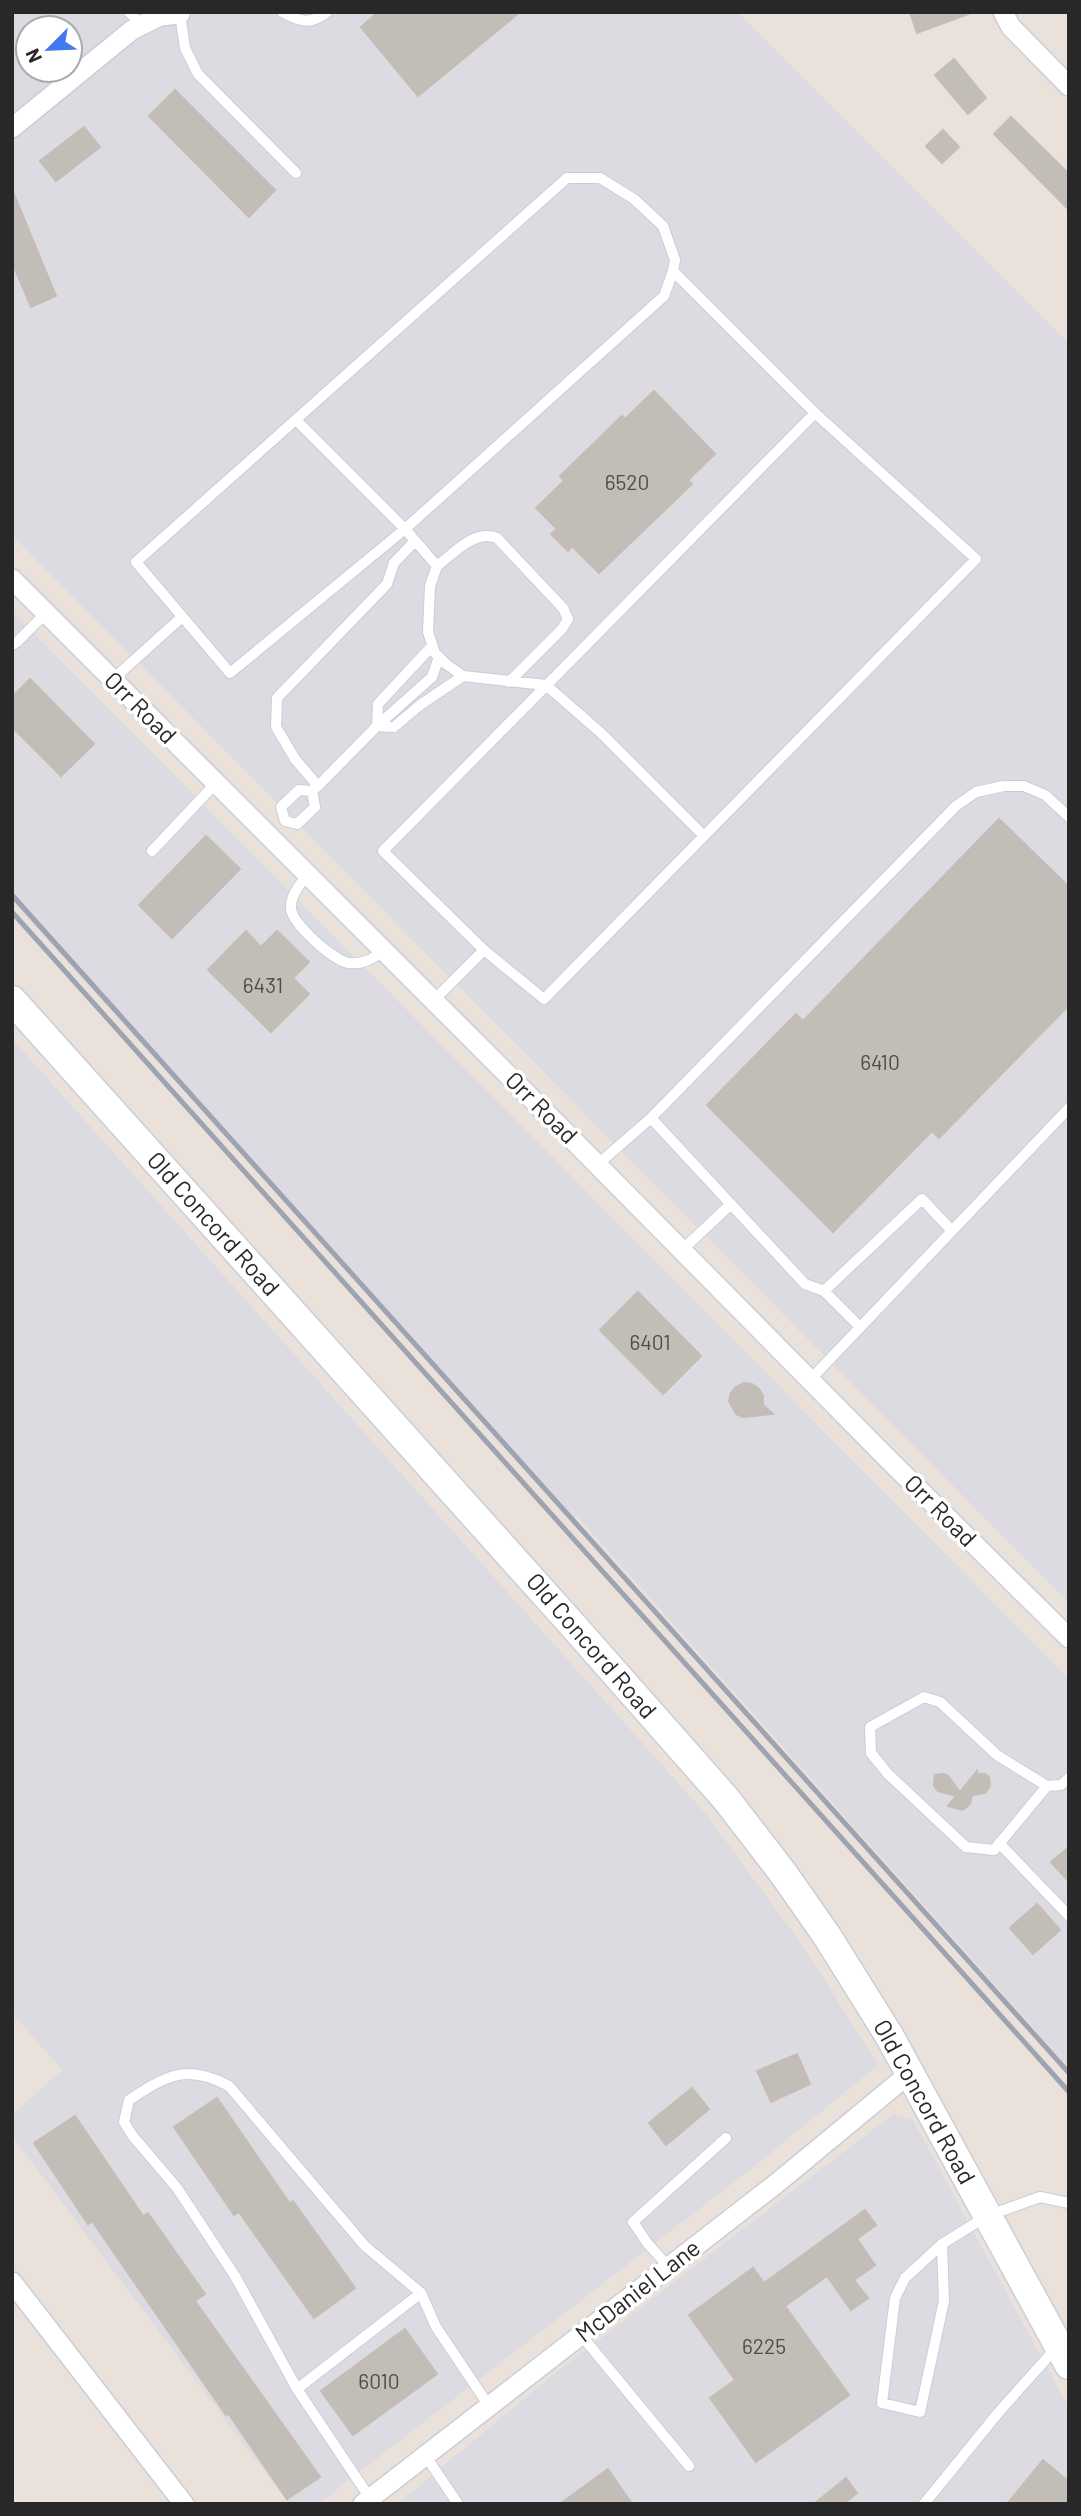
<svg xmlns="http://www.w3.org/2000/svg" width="1081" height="2516" viewBox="0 0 1081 2516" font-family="Barlow,sans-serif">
	<rect width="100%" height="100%" fill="#eae1db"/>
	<path fill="#dcdbe2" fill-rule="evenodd" d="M12,12H737L1069,344V1603L12,535ZM28,28H70V70H28Z
		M12,611L1069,1679V2068L577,1516L572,1521L12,901Z
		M12,1039L706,1814L805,1949L878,2065L761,2161L318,2504H289L12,2136V2115L62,2070L12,2013Z
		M893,2114L913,2120L1069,2408V2504H397L553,2375Z"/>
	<path fill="#c2bdb6" stroke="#c5bdb5" stroke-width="2" d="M378,12H520L418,96L361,27Z
		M910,12H968V14L917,33Z
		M954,59L986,98L968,114L935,75Z
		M175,90L275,190L249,217L149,116Z
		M1011,117L1069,174V210L994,134Z
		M84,127L100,147L56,181L40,161Z
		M943,130L959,147L942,163L926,146Z
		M13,192L56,296L31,307L12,262Z
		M654,391L715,454L688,480L692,484L599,573L572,546L568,551L551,534L557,529L536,508L564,481L560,476L622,416L625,419Z
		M30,679L94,744L61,776L12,727V697Z
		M999,819L1069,887V1005L939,1138L932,1131L833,1232L707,1105L796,1014L803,1021Z
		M206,836L240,869L172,938L139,905Z
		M246,931L261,947L277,931L309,962L293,978L309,994L271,1032L208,970Z
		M638,1292L701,1356L663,1394L600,1330Z
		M744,1383L752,1384L759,1389L763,1396V1405L773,1414L743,1417L736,1414L729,1401L731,1393L736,1387Z
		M977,1771V1774H985L989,1777L990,1786L985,1793L972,1795L970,1804L963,1810L948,1806L956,1796L938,1791L934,1786L935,1775L944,1774L948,1776L960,1792Z
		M1069,1847V1882L1051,1862Z
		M1037,1904L1060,1930L1033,1954L1010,1928Z
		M797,2054L810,2084L771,2102L757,2071Z
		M692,2088L709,2109L666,2145L649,2123Z
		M217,2098L290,2204L293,2201L355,2288L314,2318L239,2212L234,2215L174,2127Z
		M75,2116L143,2216L148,2213L205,2294L195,2301L320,2477L287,2499L228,2413L226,2415L92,2221L88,2224L34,2143Z
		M865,2210L876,2225L857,2239L875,2265L854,2280L868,2298L851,2310L827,2276L785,2306L849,2395L756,2462L710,2398L735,2380L689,2315L753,2268L764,2283Z
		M405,2329L437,2374L353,2435L321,2391Z
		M1043,2460L1069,2482V2504H1007Z
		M608,2469L632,2504H560Z
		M846,2478L857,2493L843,2504H814Z"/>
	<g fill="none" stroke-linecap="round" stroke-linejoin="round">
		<g stroke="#c9ced9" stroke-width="12">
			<path id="lane" d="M129,12L141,24
				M282,12C300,22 311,25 327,12
				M183,13L180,14L185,48L198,74L296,173
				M567,178H600L634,199L663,226L675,260L673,271L664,296L405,529L230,673L136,562Z
				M673,271L815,413
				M296,420L405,529L437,566L430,586L428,632L435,653L446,664L463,676L546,685L601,733L704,836
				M437,566C454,553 475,529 497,538L563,608L568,619L562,629L509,682
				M12,645L17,642L46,613
				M112,680L182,617
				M377,726L394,727L420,705L463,676
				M377,726L378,704L432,646
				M318,786L295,759L276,727L277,698L387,584L394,563L415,541
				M285,821L281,807L299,790L312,791L318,786L377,726L432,677L439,657
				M285,821L297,824L315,807L312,791
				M152,851L215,784
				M307,875C300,885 290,895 291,909C293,925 334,961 349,963C363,965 373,958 384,951
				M434,1000L484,950L383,851L815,413L976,559L544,999L484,950
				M597,1165L651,1118
				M952,1231L922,1199L824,1291L805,1284L651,1118L956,806L976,792L1004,786H1024L1045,795L1069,817
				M682,1250L731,1204
				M824,1291L860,1327
				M810,1380L1069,1108
				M1047,1786L994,1850L966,1847L888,1774L871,1753L870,1727L924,1697L940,1702L997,1755L1047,1786L1061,1785L1069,1778
				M999,1843L1069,1916
				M942,2244L905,2278L895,2298L882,2403L920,2412L944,2301L942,2244L987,2216L1040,2197L1069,2203
				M669,2267L648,2244L633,2222L726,2138
				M581,2335L689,2466
				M297,2389L421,2293
				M425,2455L458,2504
				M370,2498L297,2389L235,2276L177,2188L132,2135L124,2122L129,2100C166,2076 186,2063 229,2086L365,2246L421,2293L436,2327L489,2406
				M924,2504L998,2413L1057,2347"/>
		</g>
		<g stroke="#c9ced9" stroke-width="22">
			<path id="street" d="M1003,12L1011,27L1069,86
				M12,128L132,30L160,16L180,14
				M12,579L561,1128L890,1461L1069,1638
				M12,2282L184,2504
				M363,2504L777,2183L910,2073"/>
		</g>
		<g stroke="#c9ced9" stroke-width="31">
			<path id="secondary" d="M12,1000L569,1621L726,1799L783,1873L827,1936L890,2037L1069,2365"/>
		</g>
		<use href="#lane" stroke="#fff" stroke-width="10"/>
		<use href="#street" stroke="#fff" stroke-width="19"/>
		<use href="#secondary" stroke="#fff" stroke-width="28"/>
		<path stroke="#9ea3b1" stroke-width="5" d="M12,895L1069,2073
			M12,912L1069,2092"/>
	</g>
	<g text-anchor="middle" stroke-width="7" stroke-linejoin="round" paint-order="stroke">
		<g font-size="21" fill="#4e4d4c">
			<text x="627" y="490">6520</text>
			<text x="263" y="993">6431</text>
			<text x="880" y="1070">6410</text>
			<text x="650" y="1350">6401</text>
			<text x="764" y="2354">6225</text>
			<text x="379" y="2389">6010</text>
		</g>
		<g font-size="24" fill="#282828" stroke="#fff">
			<text transform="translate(140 708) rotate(45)" y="8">Orr Road</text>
			<text transform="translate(541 1108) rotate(45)" y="8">Orr Road</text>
			<text transform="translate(213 1224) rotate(48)" y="8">Old Concord Road</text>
			<text transform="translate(940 1511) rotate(45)" y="8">Orr Road</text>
			<text transform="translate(591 1646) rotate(49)" y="8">Old Concord Road</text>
			<text transform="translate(924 2102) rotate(61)" y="8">Old Concord Road</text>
			<text transform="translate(638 2291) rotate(-38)" y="8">McDaniel Lane</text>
		</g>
	</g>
	<rect width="1081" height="2516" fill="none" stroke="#282828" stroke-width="28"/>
	<g transform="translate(49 49) rotate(246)"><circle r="33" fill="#ffffff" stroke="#a9a9a9" stroke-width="2"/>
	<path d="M0-5L12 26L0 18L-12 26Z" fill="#4478ee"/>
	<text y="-10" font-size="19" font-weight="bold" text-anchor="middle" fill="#282828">N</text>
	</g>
</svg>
